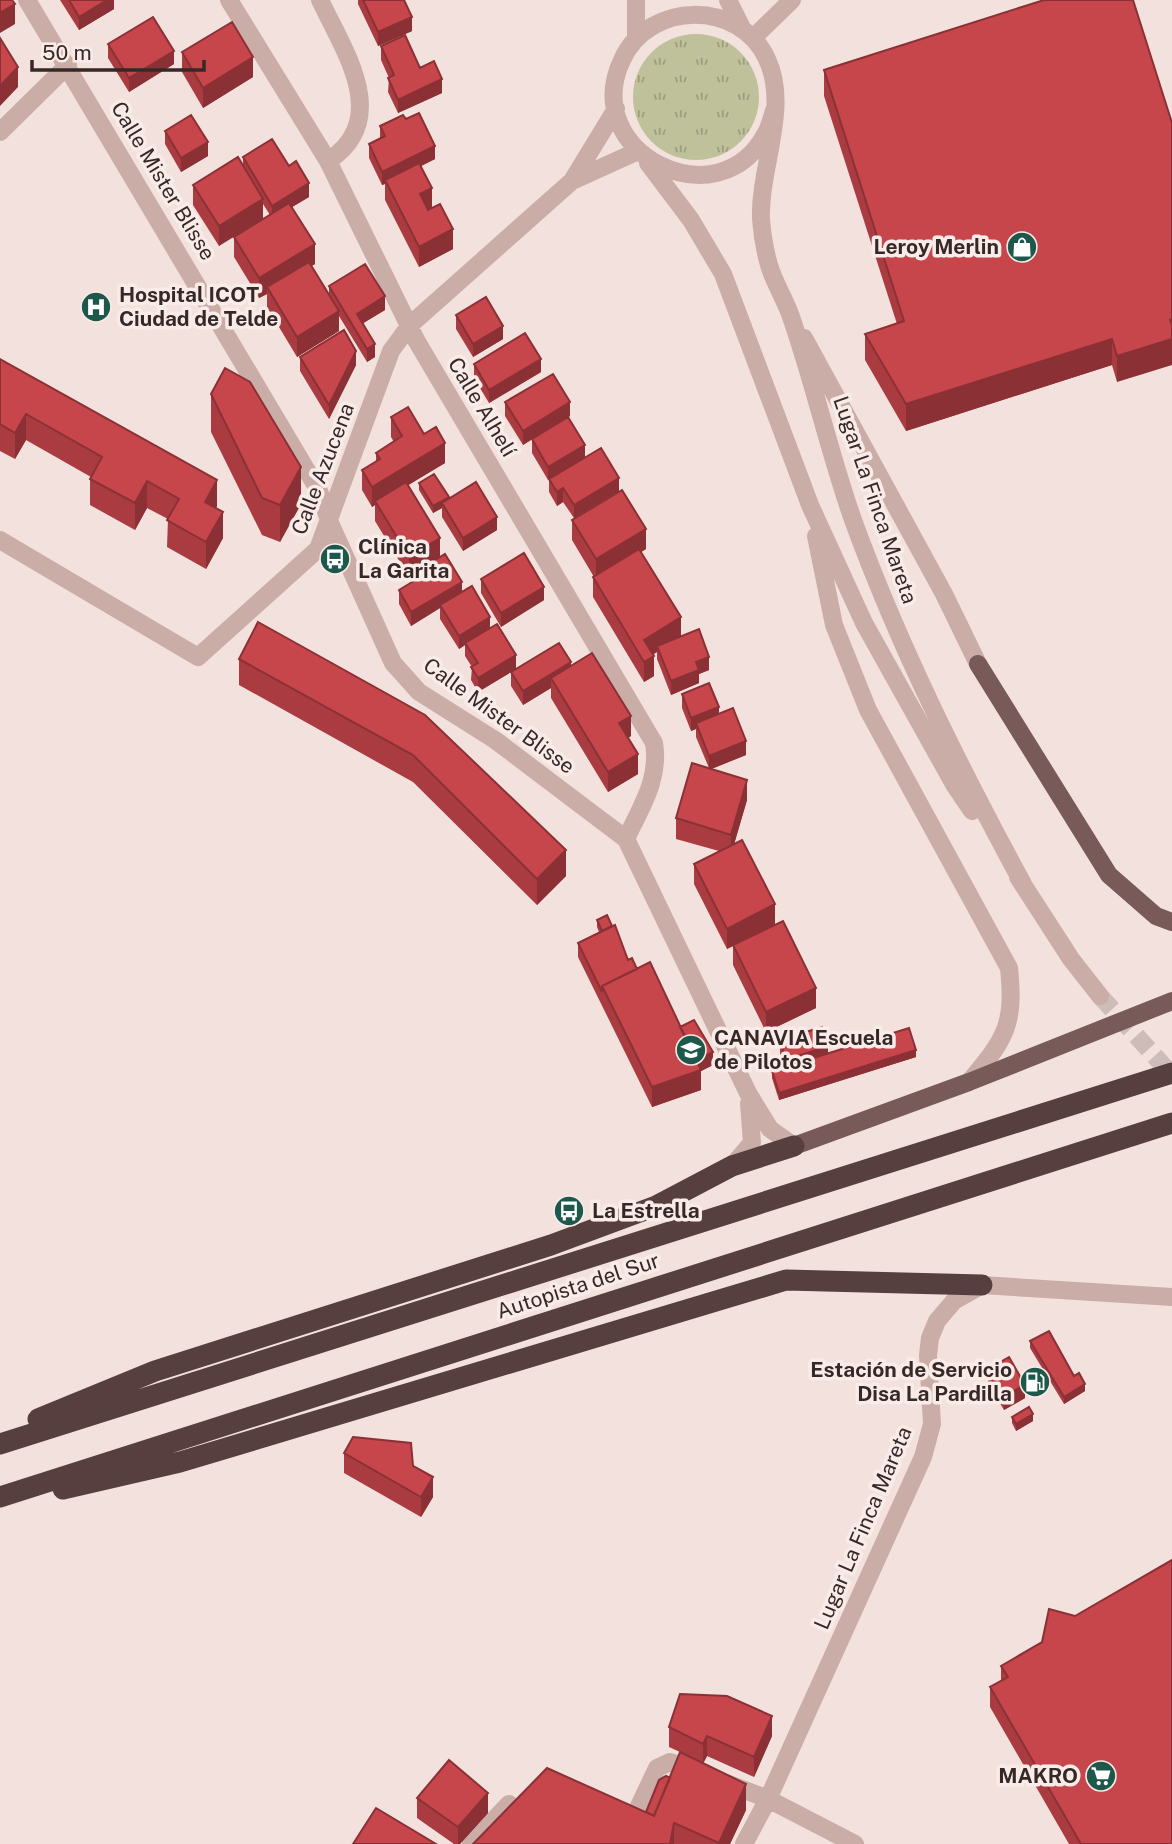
<svg xmlns="http://www.w3.org/2000/svg" width="1172" height="1844" viewBox="0 0 1172 1844" font-family="'Public Sans',sans-serif">
	<defs>
		<pattern id="grass-tufts" width="24" height="20" patternUnits="userSpaceOnUse" patternTransform="scale(1.75)"><rect width="24" height="20" fill="#bfc19b"/><path d="M3 7l-1-3M5 7V3M7 7l1-3M15 17l-1-3M17 17v-4M19 17l1-3" fill="none" stroke="#9c9d7e"/></pattern>
	</defs>
	<rect width="100%" height="100%" fill="#f2e1dc"/>
	<path fill="url(#grass-tufts)" d="M633 97a63 63 0 1 1 126 0a63 63 0 1 1-126 0Z"/>
	<g fill="none" stroke-linecap="round" stroke-linejoin="round">
		<path stroke="#cdbcb8" stroke-width="18" stroke-dasharray="18 9" stroke-linecap="butt" d="M1100,996L1172,1075"/>
		<path stroke="#caada7" stroke-width="18" d="M27,0L319,491L330,523L393,663L419,692L495,740L626,839L748,1093L770,1129L794,1146
			M229,0L328,161L416,340L654,743C660,779 641,807 626,839
			M320,0C344,51 392,119 328,161
			M636,0V39
			M728,0L743,30
			M753,38L792,0
			M775,108C772,116 770,126 766,133C719,223 578,153 622,60C649,0 740,0 767,59C790,108 759,168 761,219C762,233 765,251 769,265C774,282 784,298 790,314C814,382 829,452 853,520C899,646 959,766 1023,884
			M0,132L68,65
			M648,163L691,220L723,274L810,505L864,623L955,786L972,811
			M572,181L638,151
			M804,338L944,594L978,664
			M816,536L834,625L868,710L1009,968C1015,1026 1005,1039 969,1082
			M0,540L198,657L318,549L391,351L410,325L572,181L616,109
			M1018,877L1071,959L1100,996
			M732,1166L752,1143L749,1103
			M726,1783L768,1799L855,1844
			M624,1817L632,1821L657,1768L670,1762L696,1772
			M471,1844L509,1804
			M744,1844L768,1799L923,1457L932,1424L928,1355L930,1338L937,1321L954,1301L982,1285L1172,1297"/>
		<path stroke="#785a59" stroke-width="18" d="M978,664L1109,875L1156,916L1172,922
			M794,1146L969,1082L1172,1001"/>
		<path stroke="#573f3f" stroke-width="21" d="M38,1419L155,1371L551,1245L656,1206L732,1166L794,1146
			M0,1444L1172,1073
			M63,1489L180,1462L786,1280L982,1285
			M0,1497L1172,1123"/>
	</g>
	<path fill="#aa3c41" d="M60,0H114V9L79,30Z
		M358,0H404L412,31L378,46L358,4Z
		M1133,0L1117,382L1112,365L906,431L865,360V334L897,324L824,96V70Z
		M108,44L174,64L129,92L108,58Z
		M381,46L420,68L442,93L398,113L388,92L389,78L381,60Z
		M182,52L253,77L203,108L182,72Z
		M380,126L435,159L421,166L432,208L453,249L419,267L385,200V184L382,185L369,158V144L380,139Z
		M165,131L208,156L181,172L165,144Z
		M243,157L309,197L292,207L315,264L311,266L329,295V286L385,310L363,323L375,357L367,362L339,316V331L297,357L267,307V294L259,298L234,257V237L270,215L263,204L219,246L193,205V185L243,165Z
		M456,315L503,339L473,357L456,329Z
		M300,357L356,365L329,419L300,371Z
		M0,359L217,506L216,508L223,538L206,569L167,547L168,519L147,508L135,530L90,505V479L91,477L26,440L15,459L0,451Z
		M474,364L541,372L489,403L474,378Z
		M211,394L301,504L280,542L262,535L211,432Z
		M505,402L570,416L568,417L585,457L619,491L574,518L563,502L557,506L549,492V480H548L532,453V439L523,445L505,416Z
		M391,417L424,434L445,463L408,485L440,558L462,592L490,628L516,669L478,692L471,680L472,667L465,656V645L459,649L440,619V608L411,626L399,604V590L432,570V563L409,577L375,521V505L372,507L362,490V470L376,462V453L394,442L391,437Z
		M419,483L449,499L497,530L463,551L442,517V508L433,513L419,490Z
		M572,520L646,549L641,552L681,636L709,670L699,674V683L671,695L657,659V652L653,654L654,676L644,682L593,597V577H594L572,540Z
		M481,579L544,600L501,627L481,593Z
		M258,622L566,876L537,905L413,782L239,685V659Z
		M571,666L631,736L628,738L638,774L608,792L551,698V688L523,705L511,686V672Z
		M682,694L719,714L746,755L711,769L747,800L734,844L816,1008L766,1032L733,965V946L727,949L694,884V864L719,851L676,839V818L709,768L696,737V729L691,731L682,708Z
		M597,920L628,960L637,969L680,1027L713,1065L701,1071V1090L652,1107L578,957V943L599,932L597,927Z
		M780,1040L828,1053L916,1057L779,1100L772,1078V1071L784,1067L780,1053Z
		M1030,1341L1074,1376L1085,1391L1064,1404L1030,1348Z
		M988,1369L1025,1398L1004,1410L988,1383Z
		M1012,1417L1033,1421L1016,1431L1012,1423Z
		M344,1453L433,1497L421,1517L344,1473Z
		M1001,1666L1172,1844H1069L990,1707V1687L1001,1681Z
		M669,1727L772,1736L754,1777L707,1756L703,1763L746,1810L730,1844H473L646,1812L670,1778L680,1752L669,1747Z
		M417,1798L488,1813L460,1844H454L417,1818Z"/>
	<path fill="#8b3135" d="M107,0H114V9L79,30V17Z
		M15,4V24L0,33V13Z
		M412,17V31L378,46V32Z
		M174,51V64L129,92V78Z
		M253,57V77L203,108V88Z
		M18,67V87L0,106V86Z
		M442,79V93L398,113V100Z
		M208,142V156L181,172V158Z
		M435,146V159L387,183L385,180V184L382,185V172Z
		M309,183V197L272,219V206Z
		M432,188V208L420,214V194Z
		M263,199V219L219,246V226Z
		M453,229V249L419,267V247Z
		M315,244V264L270,292L267,287V294L259,298V278Z
		M385,296V310L357,327V314Z
		M339,311V331L297,357V337Z
		M1172,319V365L1117,382V356Z
		M503,326V339L473,357V344Z
		M1112,339V365L906,431V404Z
		M375,344V357L367,362V349Z
		M356,351V365L329,419V405Z
		M541,359V372L489,403V390Z
		M570,402V416L523,445V431Z
		M26,414V440L15,459V433Z
		M445,443V463L377,504L375,501V505L372,507V487Z
		M585,445V458L548,480V467Z
		M301,467V504L280,542V505Z
		M619,478V491L574,518V505Z
		M217,480V506L205,528V502Z
		M147,481V508L135,530V503Z
		M563,488V502L557,506V492Z
		M449,497V504L442,503V508L433,513V506Z
		M223,512V538L206,569V542Z
		M497,517V530L463,551V538Z
		M646,529V549L596,580V559Z
		M440,538V558L409,577V557Z
		M462,582V595L440,605V608L411,626V612Z
		M544,587V600L501,627V613Z
		M490,617V630L465,643V645L459,649V636Z
		M681,617V637L657,646V652L644,660V640Z
		M516,655V669L478,692V678Z
		M654,656V676L644,682V662Z
		M709,657V670L699,674V683L671,695V681L696,662Z
		M571,662V676L551,678V688L523,705V691Z
		M719,707V720L696,723V729L691,731V718Z
		M631,716V736L619,743V723Z
		M746,741V755L709,770V756Z
		M638,754V774L608,792V772Z
		M747,780V800L731,855V835Z
		M566,850V876L537,905V879Z
		M775,904V924L727,949V929Z
		M816,988V1008L766,1032V1012Z
		M828,1046V1060L786,1073V1060Z
		M916,1050V1057L779,1100V1093Z
		M713,1052V1065L701,1071V1090L652,1107V1087L693,1061Z
		M1085,1384V1391L1064,1404V1397Z
		M1025,1385V1398L1004,1410V1396Z
		M1033,1414V1421L1016,1431V1424Z
		M433,1477V1497L421,1517V1497Z
		M772,1716V1736L754,1777V1757Z
		M707,1736V1756L703,1764V1744Z
		M746,1784V1810L730,1844H719Z
		M488,1793V1813L460,1844H458V1827Z
		M674,1823V1844H670Z"/>
	<path fill="#c6464c" stroke="#8b3135" stroke-width="2" d="M0,0H12L15,4L0,13Z
		M69,0H107L79,17Z
		M363,0H404L412,17L378,32Z
		M1044,0H1133L1172,123V319L1170,320L1172,325V339L1117,356L1112,339L906,404L865,334L904,321L824,70Z
		M153,17L174,51L129,78L108,44Z
		M232,22L253,57L203,88L182,52Z
		M405,35L420,68L434,61L442,79L398,100L388,78L394,75L381,46Z
		M0,38L18,67L0,86Z
		M419,113L435,146L382,172L369,144L385,136L380,126L403,115L406,119Z
		M191,115L208,142L181,158L165,131Z
		M272,139L289,166L296,161L309,183L272,206L243,157Z
		M238,157L263,199L219,226L193,185Z
		M419,163L432,188L420,194L428,210L440,204L453,229L419,247L385,180Z
		M289,203L315,244L259,278L234,237Z
		M309,262L339,311L297,337L267,287Z
		M365,264L385,296L357,314L375,344L367,349L329,286Z
		M486,297L503,326L473,344L456,315Z
		M344,330L356,351L329,405L300,357Z
		M525,333L541,359L489,390L474,364Z
		M0,359L217,480L205,502L223,512L206,542L167,520L179,499L147,481L135,503L90,479L102,457L26,414L15,433L0,424Z
		M225,368L250,382L301,467L280,505L262,498L211,394Z
		M553,374L570,402L523,431L505,402Z
		M408,407L424,434L436,427L445,443L372,487L362,470L380,459L376,453L402,436L391,417Z
		M568,417L585,445L548,467L532,439Z
		M601,448L619,478L574,505L563,488L557,492L549,479Z
		M434,474L449,497L433,506L419,483Z
		M406,482L440,538L409,557L375,501Z
		M476,482L497,517L463,538L442,503Z
		M622,490L646,529L596,559L572,520Z
		M639,549L681,617L644,640L654,656L644,662L593,577Z
		M524,553L544,587L501,613L481,579Z
		M445,554L462,582L411,612L399,590L435,568L432,562Z
		M472,586L490,617L459,636L440,605Z
		M258,622L425,715L566,850L537,879L413,755L239,659Z
		M497,624L516,655L478,678L471,667L478,663L465,643Z
		M699,629L709,657L696,662L699,670L671,681L657,646Z
		M559,643L571,662L523,691L511,672Z
		M592,653L631,716L619,723L638,754L608,772L551,678Z
		M709,683L719,707L691,718L682,694Z
		M733,708L746,741L709,756L696,723Z
		M692,763L747,780L731,835L676,818Z
		M742,840L775,904L727,929L694,864Z
		M607,915L612,926L602,931L597,920Z
		M783,921L816,988L766,1012L733,945Z
		M615,925L628,960L632,958L637,969L602,986V992L578,943Z
		M650,962L701,1070L652,1087L602,986Z
		M694,1020L713,1052L696,1060L680,1027Z
		M822,1027L828,1046L786,1060L780,1040Z
		M909,1028L916,1050L779,1093L772,1071Z
		M1049,1331L1074,1376L1079,1373L1085,1384L1064,1397L1030,1341Z
		M1009,1357L1025,1385L1004,1396L988,1369Z
		M1029,1407L1033,1414L1016,1424L1012,1417Z
		M353,1437L411,1443L413,1466L433,1477L421,1497L344,1453Z
		M1172,1560V1844H1081L990,1687L1008,1677L1001,1666L1042,1642L1049,1609L1075,1616Z
		M680,1694L727,1696L772,1716L754,1757L707,1736L703,1744L669,1727Z
		M680,1752L746,1784L719,1843L674,1823L670,1844H473L547,1768L654,1816Z
		M449,1760L488,1793L458,1827L417,1798Z
		M666,1776L670,1778L654,1816L646,1812L659,1780Z
		M376,1808L436,1844H353Z"/>
	<defs>
		<g id="shop-disc" transform="scale(1.575)"><circle r="9.5" fill="#1d584b" stroke="#f9ece8"/><path d="M-5-2.5h2.3a2.7 3.5 0 0 1 5.4 0H5L5.5 6h-11ZM-1.5-2.5h3a1.5 2.3 0 0 0-3 0Z" fill="#fff"/></g>
		<g id="hospital-disc" transform="scale(1.575)"><circle r="9.5" fill="#1d584b" stroke="#f9ece8"/><path d="M-5-5h3v3.5h4V-5h3V5h-3V1.5h-4V5h-3Z" fill="#fff"/></g>
		<g id="bus-disc" transform="scale(1.575)"><circle r="9.5" fill="#1d584b" stroke="#f9ece8"/><path d="M-5-6H5V4H4V6H2V4H-2V6H-4V4H-5ZM-3.5-4V0h7V-4ZM-3.5 1.2v1.5H-2V1.2ZM2 1.2v1.5H3.5V1.2Z" fill="#fff"/></g>
		<g id="school-disc" transform="scale(1.575)"><circle r="9.5" fill="#1d584b" stroke="#f9ece8"/><path d="M0-5L7-2L0 1L-7-2ZM-4 1L0 2.5L4 1V4Q0 6-4 4Z" fill="#fff"/></g>
		<g id="fuel-disc" transform="scale(1.575)"><circle r="9.5" fill="#1d584b" stroke="#f9ece8"/><path d="M-5.5-6h7V0h2V4h1.3V-2.5L3-4.5l.8-.8L6-3V5H2.5V1h-1V6h-7ZM-4.2-4.7v3.2H.2V-4.7Z" fill="#fff"/></g>
		<g id="supermarket-disc" transform="scale(1.575)"><circle r="9.5" fill="#1d584b" stroke="#f9ece8"/><path d="M-6-5.5h2.5l.6 2H6L4.5 2H-2.5L-4.4-4H-6ZM-1.5 3.2a1.3 1.3 0 1 0 .1 0ZM3 3.2a1.3 1.3 0 1 0 .1 0Z" fill="#fff"/></g>
	</defs>
	<g fill-rule="evenodd">
		<use href="#shop-disc" x="1022" y="247"/>
		<use href="#hospital-disc" x="96" y="307"/>
		<use href="#bus-disc" x="335" y="559"/>
		<use href="#school-disc" x="691" y="1050"/>
		<use href="#bus-disc" x="569" y="1211"/>
		<use href="#fuel-disc" x="1035" y="1382"/>
		<use href="#supermarket-disc" x="1101" y="1776"/>
	</g>
	<g text-anchor="middle" stroke-width="7" stroke-linejoin="round" paint-order="stroke">
		<g font-size="21" fill="#372828" stroke="#f9ece8">
			<text transform="translate(163 181) rotate(59)" y="7">Calle Mister Blisse</text>
			<text transform="translate(482 407) rotate(59)" y="7">Calle Alhelí</text>
			<text transform="translate(323 469) rotate(-69)" y="7">Calle Azucena</text>
			<text transform="translate(875 500) rotate(71)" y="7">Lugar La Finca Mareta</text>
			<text transform="translate(499 716) rotate(36)" y="7">Calle Mister Blisse</text>
			<text transform="translate(578 1286) rotate(-18)" y="7">Autopista del Sur</text>
			<text transform="translate(863 1528) rotate(-67)" y="7">Lugar La Finca Mareta</text>
		</g>
		<g font-size="21" font-weight="bold" fill="#372828" stroke="#f9ece8" text-anchor="start">
			<text x="999" y="254" text-anchor="end">Leroy Merlin</text>
			<text x="119" y="302">Hospital ICOT<tspan x="119" dy="24">Ciudad de Telde</tspan></text>
			<text x="358" y="554">Clínica<tspan x="358" dy="24">La Garita</tspan></text>
			<text x="714" y="1045">CANAVIA Escuela<tspan x="714" dy="24">de Pilotos</tspan></text>
			<text x="592" y="1218">La Estrella</text>
			<text x="1012" y="1377" text-anchor="end">Estación de Servicio<tspan x="1012" dy="24">Disa La Pardilla</tspan></text>
			<text x="1078" y="1783" text-anchor="end">MAKRO</text>
		</g>
	</g>
	<path d="M32 60v10h172v-10" fill="none" stroke="#372828" stroke-width="3.5"/>
	<text x="42" y="60" font-size="21" fill="#372828" stroke="#f9ece8" stroke-width="5" paint-order="stroke">50 m</text>
</svg>
